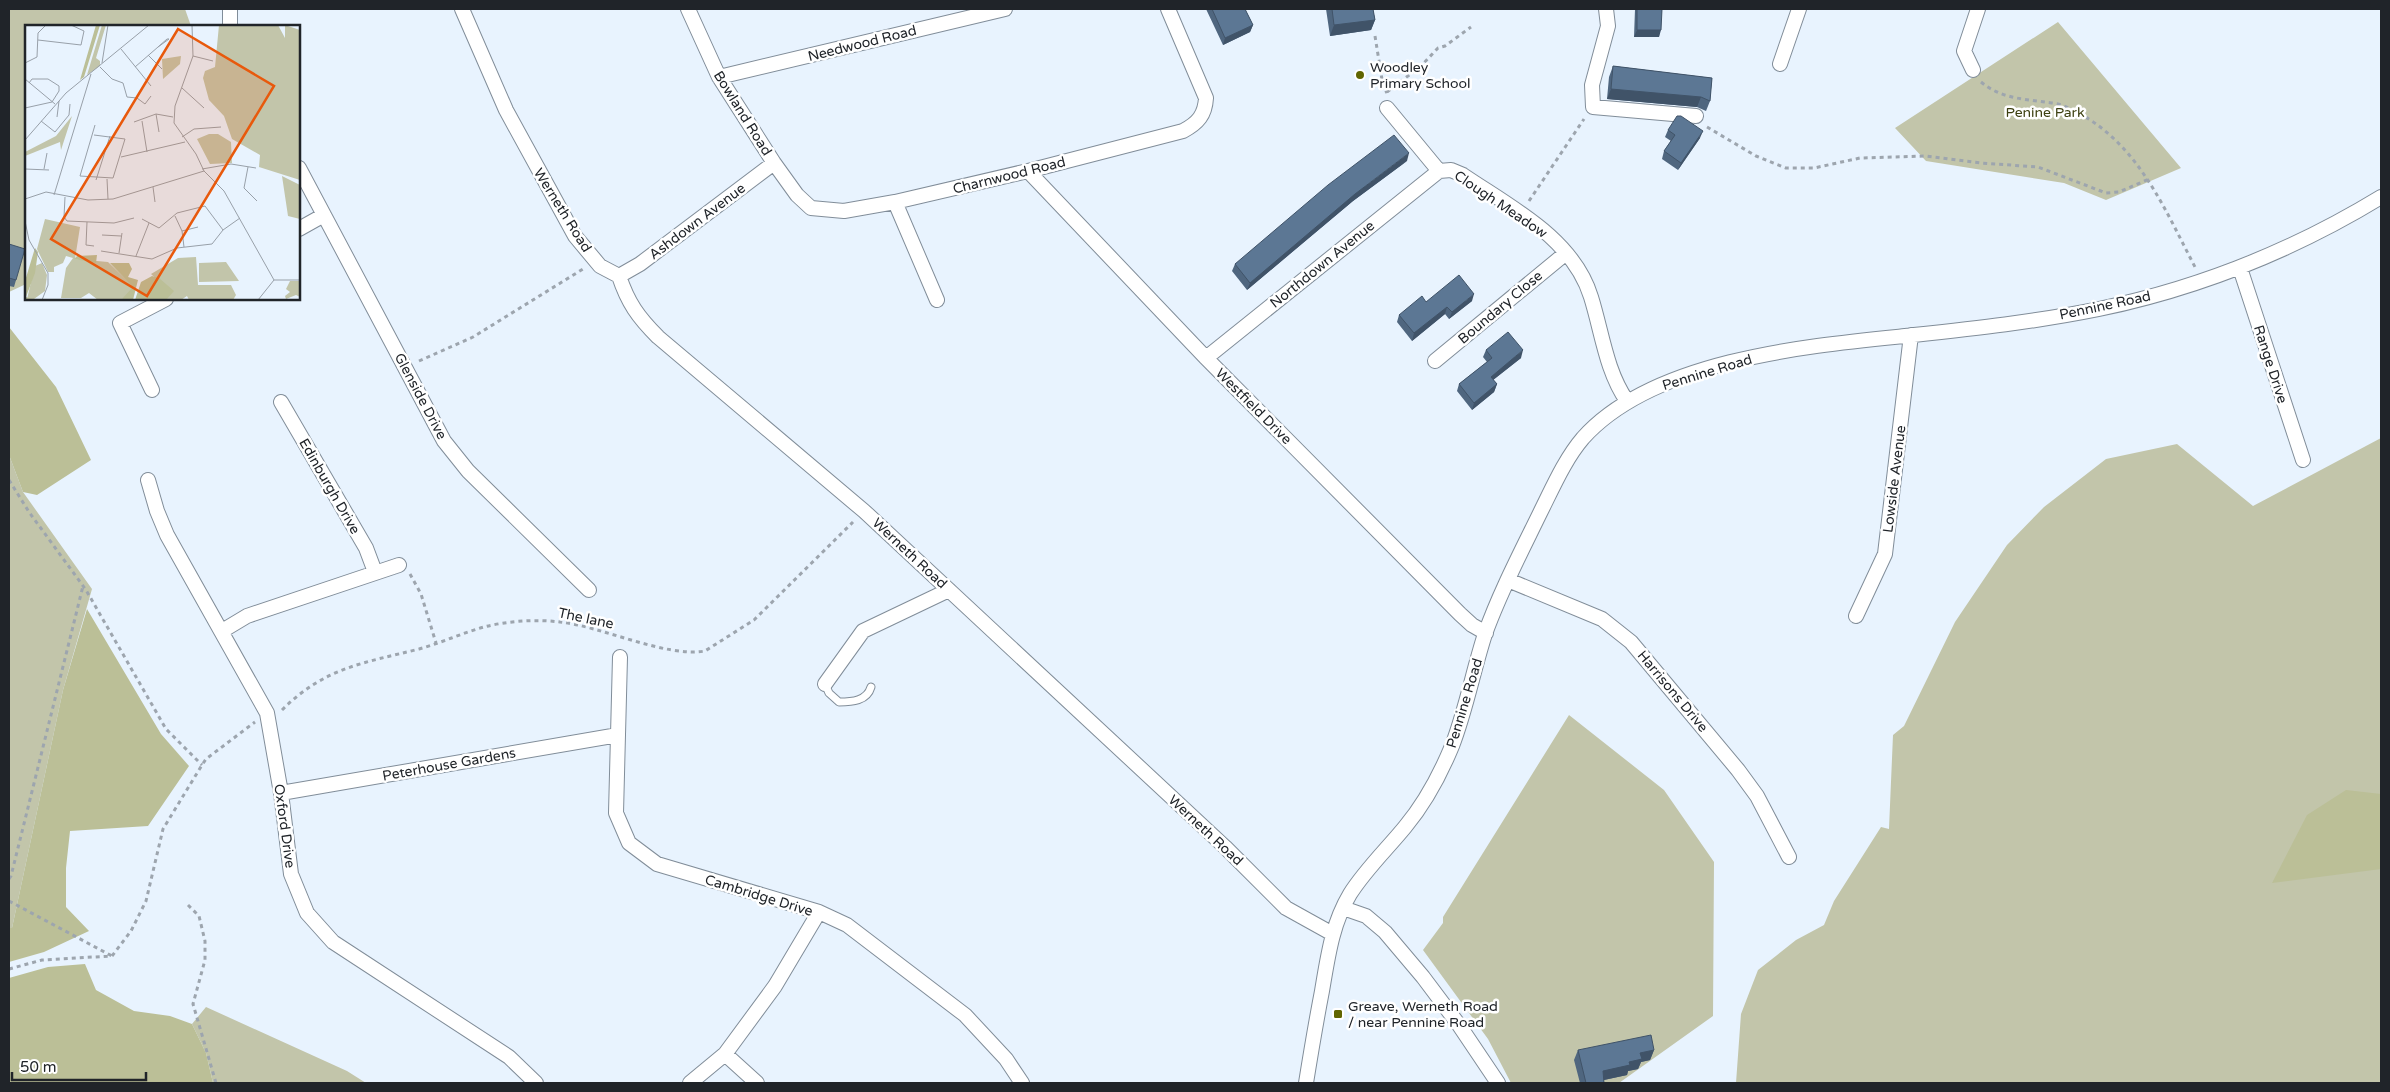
<svg xmlns="http://www.w3.org/2000/svg" width="2390" height="1092" viewBox="0 0 2390 1092" font-family="'Varela Round',sans-serif">
	<rect width="100%" height="100%" fill="#e8f3fe"/>
	<path fill="#c2c5aa" d="M9,9H185L191,26H26V284L9,292Z
		M2058,22L2181,168L2106,200L2064,183L1926,161L1895,128Z
		M2381,438V1083H1736L1741,1014L1758,970L1796,940L1824,925L1834,901L1881,827L1889,829L1893,735L1904,726L1955,622L2007,545L2044,507L2106,459L2177,444L2253,506Z
		M9,455L23,492L92,589L63,690L12,928H9Z
		M1569,715L1664,790L1714,862L1713,1016L1619,1083H1511L1488,1039L1423,950L1443,923V917Z
		M206,1007L347,1071L366,1083H213L206,1053L192,1024Z"/>
	<path fill="#bbbf97" d="M9,327L56,387L91,460L37,495L23,492L9,455Z
		M87,609L161,734L189,766L148,826L70,831L66,868V907L89,931L44,952L9,962V928H12L63,690Z
		M2346,790L2381,794V869L2272,883L2307,815Z
		M85,964L96,990L134,1011L170,1016L192,1024L206,1053L213,1083H9V978L48,967Z"/>
	<g fill="none" stroke-linecap="round" stroke-linejoin="round">
		<g stroke="#818d99" stroke-width="9">
			<path id="lane" d="M825,684L829,693L839,702C852,702 867,701 871,687"/>
		</g>
		<g stroke="#818d99" stroke-width="16">
			<path id="street" d="M462,9L506,110L575,236L600,266L619,276C628,303 638,317 658,337L864,511L1225,847L1286,908L1331,933
				M688,9L719,77L774,163L797,195L811,208L844,211L895,202L1028,171L1183,131C1198,123 1205,115 1206,98L1168,9
				M1606,9L1608,26L1592,85L1593,107L1696,116
				M230,26V9
				M1780,64L1799,9
				M1973,70L1964,51L1978,9
				M719,77L1005,9
				M1387,108L1439,171L1451,170L1463,175C1510,207 1573,238 1591,297C1602,332 1606,371 1627,401
				M299,168L444,441L468,471L589,590
				M1028,171L1206,358L1460,614L1472,625L1486,633
				M895,202L937,300
				M299,229L324,215
				M2240,268L2303,460
				M619,276L640,264L774,163
				M1206,358L1439,171
				M1435,361L1566,253
				M152,390L120,323L166,299
				M281,402L366,548L375,572
				M148,480L157,511L167,535L267,713L281,793L291,874L307,913L333,942L509,1057L536,1083
				M1508,580L1602,619L1631,642L1738,770L1757,796L1789,857
				M1856,616L1885,554L1911,335
				M222,631L247,616L399,565
				M620,657L616,813L629,843L657,864L819,912L847,925L965,1015L1006,1059L1022,1083
				M825,684L863,631L949,590
				M281,793L618,735
				M1343,908L1366,916L1385,932L1423,977L1459,1025L1498,1083
				M725,1054L757,1083
				M690,1083L725,1054L775,986L819,912
				M1306,1083C1311,1052 1316,1022 1322,991C1328,956 1332,924 1350,894C1365,870 1387,849 1405,827C1425,803 1440,775 1452,746C1466,710 1473,671 1485,634C1500,592 1521,552 1540,513C1553,487 1565,459 1583,438C1653,360 1806,346 1905,336C1969,329 2035,322 2099,309C2199,288 2294,250 2381,197"/>
		</g>
		<path stroke="#9da5ae" stroke-width="3" stroke-dasharray="4 4" stroke-linecap="butt" d="M1375,36L1383,86L1387,93
			M1981,82C2000,98 2022,99 2045,102C2051,103 2058,103 2064,106C2135,136 2162,204 2195,267
			M1387,92L1421,66L1438,48L1445,46L1471,27
			M1707,127L1756,156L1786,168H1814L1860,158L1926,156L1981,163L2038,167L2106,193L2119,192L2149,179
			M1529,201L1584,119
			M419,361L473,337L583,269
			M9,480L29,512L86,590L166,729L202,765
			M410,574L421,594L436,643
			M282,710C325,667 364,663 419,649C441,643 462,633 484,627C507,621 536,619 560,622C601,626 666,658 705,651L754,620L853,522
			M9,879L11,876L83,586
			M9,901L112,956
			M188,905L199,916L205,941V960L193,1004L216,1083
			M112,956L131,931L146,901L163,829L202,765L206,759L255,722
			M9,969L42,960L111,956"/>
		<use href="#lane" stroke="#fff" stroke-width="7"/>
		<use href="#street" stroke="#fff" stroke-width="14"/>
	</g>
	<path fill="#4f667f" d="M1206,9H1245L1253,25L1250,32L1223,45Z
		M1326,9H1373L1375,20L1371,30L1330,36Z
		M1635,9H1662L1659,37H1634Z
		M1613,66L1712,78L1710,101L1706,111L1697,107L1607,99L1609,77Z
		M1668,130L1700,138L1678,170L1662,159L1664,151L1671,141L1665,137Z
		M1407,161L1353,201L1247,290L1232,271L1235,264Z
		M9,244L16,280L14,287L9,286Z
		M1472,301L1449,319L1445,314L1412,341L1397,322L1399,315L1426,302Z
		M1486,350L1521,358L1493,380L1497,384L1494,392L1472,410L1457,391L1459,384L1487,362L1483,357Z
		M1578,1050H1654L1650,1060L1641,1062L1638,1069L1628,1071L1627,1075L1604,1080V1083H1580L1574,1060Z"/>
	<path fill="#405368" d="M1375,20L1371,30L1330,36L1334,25Z
		M1253,25L1250,32L1223,45L1225,38Z
		M1637,30H1661L1659,37H1634Z
		M1611,89L1701,97L1697,107L1607,99Z
		M1703,131L1700,138L1678,170L1681,163Z
		M1409,153L1407,161L1353,201L1247,290L1250,283L1355,194Z
		M1474,294L1472,301L1449,319L1452,312Z
		M1447,307L1445,314L1412,341L1414,333Z
		M1523,350L1521,358L1488,384L1491,377Z
		M1497,384L1494,392L1472,410L1474,403Z
		M1654,1050L1650,1060L1641,1062L1638,1069L1628,1071L1627,1075L1599,1081L1603,1071L1629,1062L1640,1053Z"/>
	<path fill="#5c7794" stroke="#405368" d="M1212,9H1245L1253,25L1225,38Z
		M1332,9H1373L1375,20L1334,25Z
		M1637,9H1662L1661,30H1637Z
		M1613,66L1712,78L1710,101L1701,97L1611,89Z
		M1677,116H1681L1703,131L1681,163L1664,151L1675,135L1668,130Z
		M1394,135L1409,153L1355,194L1250,283L1235,264L1328,185Z
		M9,244L25,249L16,280L9,278Z
		M1459,275L1474,294L1452,312L1447,307L1414,333L1399,315L1422,296L1426,302Z
		M1508,332L1523,350L1491,377L1497,384L1474,403L1459,384L1492,358L1486,350Z
		M1651,1035L1654,1050L1640,1053L1642,1059L1629,1062L1630,1065L1603,1071L1604,1083H1586L1578,1050Z"/>
	<g fill="#606500" stroke="#fff" stroke-width="2">
		<circle cx="1360" cy="75" r="5"/>
		<rect x="1333" y="1009" width="10" height="10" rx="2.5"/>
	</g>
	<g text-anchor="middle" stroke-width="5" stroke-linejoin="round" paint-order="stroke">
		<g font-size="14" fill="#202429" stroke="#fff">
			<text transform="translate(862 43) rotate(-14)" y="5">Needwood Road</text>
			<text transform="translate(743 113) rotate(58)" y="5">Bowland Road</text>
			<text transform="translate(1009 175) rotate(-14)" y="5">Charnwood Road</text>
			<text transform="translate(1501 204) rotate(34)" y="5">Clough Meadow</text>
			<text transform="translate(563 210) rotate(58)" y="5">Werneth Road</text>
			<text transform="translate(697 221) rotate(-37)" y="5">Ashdown Avenue</text>
			<text transform="translate(1322 264) rotate(-39)" y="5">Northdown Avenue</text>
			<text transform="translate(2105 305) rotate(-12)" y="5">Pennine Road</text>
			<text transform="translate(1500 307) rotate(-40)" y="5">Boundary Close</text>
			<text transform="translate(2271 364) rotate(72)" y="5">Range Drive</text>
			<text transform="translate(1707 372) rotate(-17)" y="5">Pennine Road</text>
			<text transform="translate(421 396) rotate(62)" y="5">Glenside Drive</text>
			<text transform="translate(1254 406) rotate(45)" y="5">Westfield Drive</text>
			<text transform="translate(1894 479) rotate(-83)" y="5">Lowside Avenue</text>
			<text transform="translate(330 486) rotate(60)" y="5">Edinburgh Drive</text>
			<text transform="translate(910 553) rotate(43)" y="5">Werneth Road</text>
			<text transform="translate(586 618) rotate(12)" y="5">The lane</text>
			<text transform="translate(1673 691) rotate(50)" y="5">Harrisons Drive</text>
			<text transform="translate(1464 703) rotate(-73)" y="5">Pennine Road</text>
			<text transform="translate(449 764) rotate(-10)" y="5">Peterhouse Gardens</text>
			<text transform="translate(285 826) rotate(82)" y="5">Oxford Drive</text>
			<text transform="translate(1206 830) rotate(43)" y="5">Werneth Road</text>
			<text transform="translate(759 895) rotate(17)" y="5">Cambridge Drive</text>
		</g>
		<g font-size="14" fill="#202429" stroke="#fff" text-anchor="start">
			<text x="1370" y="72">Woodley<tspan x="1370" dy="16">Primary School</tspan></text>
			<text x="1348" y="1011">Greave, Werneth Road<tspan x="1348" dy="16">/ near Pennine Road</tspan></text>
		</g>
		<g font-size="14" fill="#3d4011" stroke="#fff">
			<text x="2045" y="117">Penine Park</text>
		</g>
	</g>
	<g transform="translate(25 25)">
		<rect width="275" height="275" fill="#e8f3fe"/>
		<path d="M77,0H81L71,33L75,36V41L62,50ZM194,0H253L260,13V0L275,5V155L234,142L235,130L207,114L199,91L184,75L178,53L180,46L190,42ZM156,31L155,39L138,54L137,34ZM47,91L36,125L35,117L0,131V127L31,111ZM184,109H193L206,117L207,138L185,139L172,114ZM257,151L275,160V194L263,191ZM20,194L55,202L50,234L83,237L109,262L105,268L96,275H73L64,268L56,273H36L41,243L48,233L41,231L38,238L29,242V247H23L12,224ZM171,232L173,260H206L211,270L208,275H164L162,271L156,275H141L139,261L126,249L153,233ZM201,237L214,256L174,257V238ZM17,238L22,250L20,266L9,274H2L10,241ZM265,256H275V272L271,270L261,274L260,271L265,267L261,264Z" fill="#c2c5aa"/>
		<path d="M71,0H75L59,52L55,55ZM10,223L13,227L10,248L1,272L9,275H0V256ZM72,230L71,238L49,234L52,231ZM85,238H104L107,244L103,252L113,255L108,275H96L108,262ZM127,251L134,253L149,266L141,275H110L116,257Z" fill="#bbbf97"/>
		<path fill="none" stroke="#98a0a9" stroke-width="1" d="M167,0L168,31L150,81L149,98L171,129L179,146L199,166L249,255M13,15L56,20L59,6L46,0M96,24L126,61M123,30L137,44M168,31L188,36M0,38L12,32L13,8L21,0M77,38L83,0M75,42L87,54L98,58L102,72L112,73L120,79L126,71M110,42L133,22L142,14H144L133,22M0,54L30,79M157,63L179,83M0,83L27,77L34,66V61L23,54H7L4,58M131,89L134,107M32,92L34,76M16,96L30,107L44,90L45,79M117,96L122,127M109,97L131,89L148,92M69,110L100,114L88,153L55,151L70,100M157,112L169,104L196,102M0,115L41,68L124,0M96,132L160,117M223,142L219,163L232,176M0,144L24,145M19,144L22,128M177,144L206,139L231,143M82,154L83,174M71,155L85,111M128,162L130,177M29,170L66,49M40,172L39,192L42,196L89,198L109,193M0,174L21,167L63,175L88,174L179,146M150,191L157,206L159,222M117,194L134,203L152,188L180,181L198,205M0,196L4,215L23,248V260L17,275M62,197L61,220L69,221M157,206L173,202M77,210L96,211M76,226L127,234L152,223L187,219L198,205L215,193M94,228L97,208M111,231L124,198M249,255H275M233,275L249,255"/>
		<path fill="#e8590c" fill-opacity="0.15" stroke="#e8590c" stroke-width="2.5" d="M153,4L249,61L122,271L26,214Z"/>
		<rect width="275" height="275" fill="none" stroke="#202429" stroke-width="2.5"/>
	</g>
	<rect width="2390" height="1092" fill="none" stroke="#202429" stroke-width="20"/>
	<path d="M12 1072v8h134v-8" fill="none" stroke="#202429" stroke-width="2.5"/>
	<text x="20" y="1072" font-size="15" fill="#202429" stroke="#ffffff" stroke-width="4" paint-order="stroke">50 m</text>
</svg>
